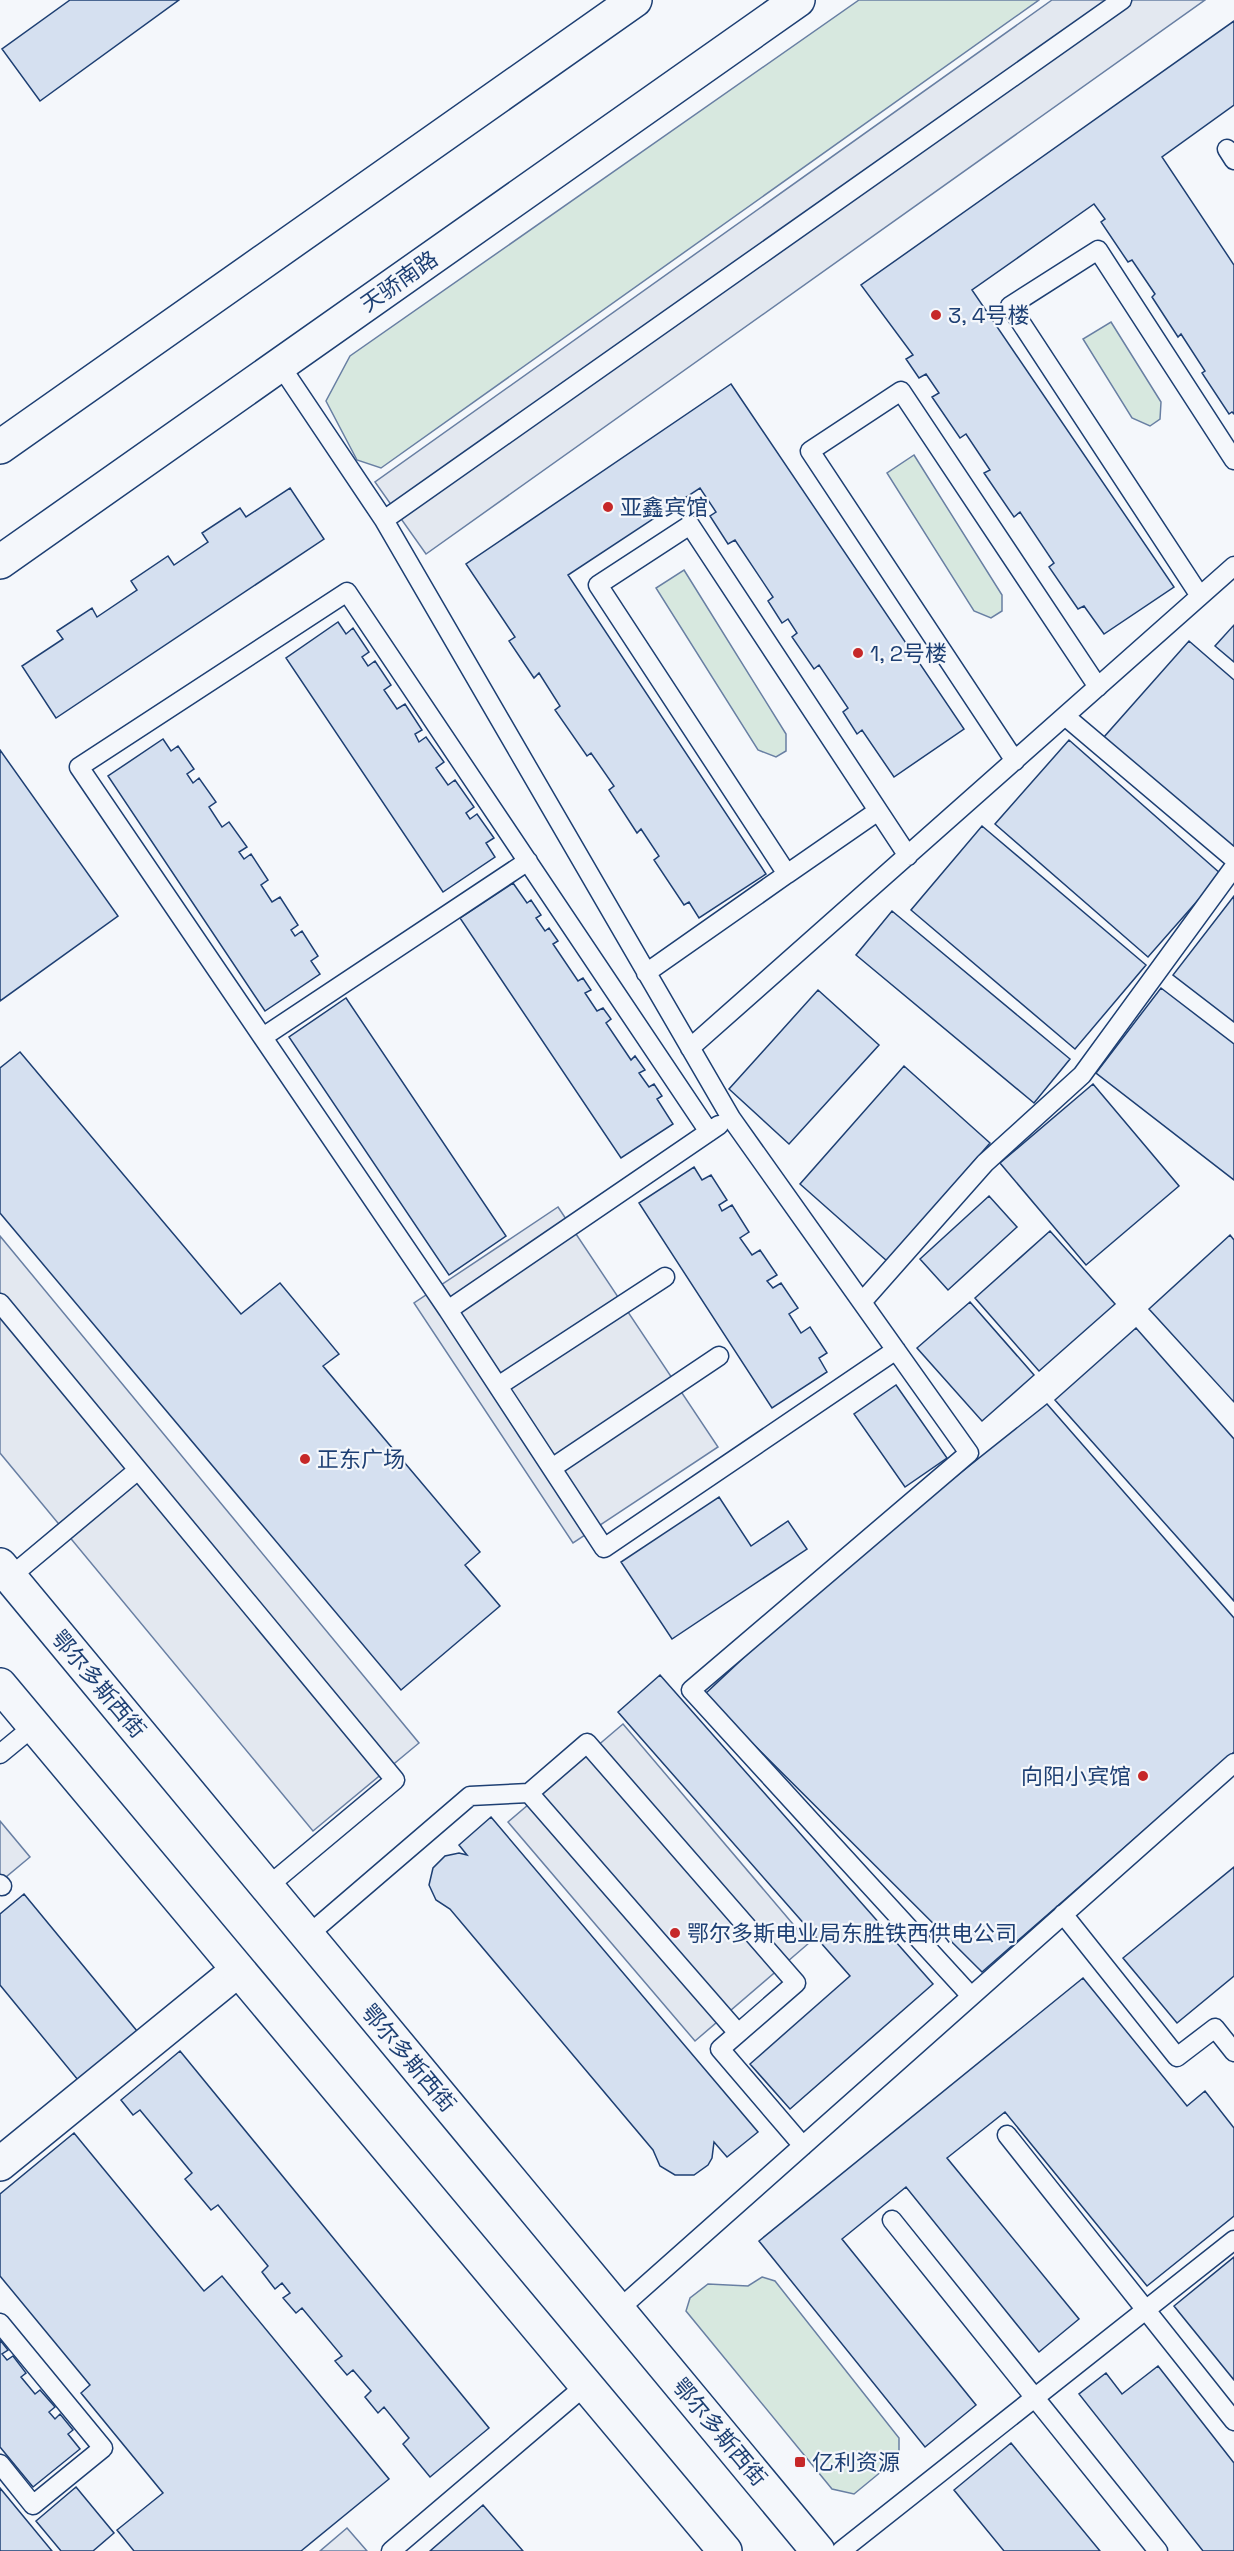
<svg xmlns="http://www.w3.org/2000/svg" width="1234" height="2551" viewBox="0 0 1234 2551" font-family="'Space Grotesk','Noto Sans SC',sans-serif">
	<rect width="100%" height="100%" fill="#f4f7fb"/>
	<path fill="#d7e8df" stroke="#687fa3" stroke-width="1.5" d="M859,0H1039L381,468L357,460L326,401L350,356Z
		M1111,322L1161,402L1160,419L1150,426L1132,418L1083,339Z
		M914,455L1002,595V611L991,618L974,611L887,473Z
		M684,570L786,734V751L776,757L758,750L656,588Z
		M762,2277L775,2281L899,2438V2457L854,2494L832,2489L686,2311L690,2298L708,2284L748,2286Z"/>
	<path fill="#e3e8f0" stroke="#687fa3" stroke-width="1.5" d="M1052,0H1205L426,554L375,482Z
		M558,1207L718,1447L573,1543L414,1303Z
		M0,1236L419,1743L313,1831L0,1453Z
		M623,1724L809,1943L695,2041L508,1822Z
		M0,1821L30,1857L0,1882Z
		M347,2528L367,2551H320Z"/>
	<path fill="#d5e0f0" stroke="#1d3f73" stroke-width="1.5" d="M70,0H179L40,101L2,49Z
		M1234,21V105L1162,157L1234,265V414L1232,412L1229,414L1202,373L1205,371L1181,334L1178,337L1152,297L1155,294L1132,260L1128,262L1101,222L1105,219L1094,204L972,290L1174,587L1104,634L1084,606L1078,609L1049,567L1054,563L1020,512L1014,517L984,473L990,470L966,434L960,438L932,397L939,393L926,374L919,378L906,359L913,355L861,285Z
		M731,384L964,729L894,777L862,730L857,734L843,712L848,708L819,665L814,669L792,637L797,633L788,619L782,623L768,601L773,597L735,540L728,544L710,516L716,512L700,488L568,575L766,874L699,918L689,902L684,905L654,860L659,856L641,829L637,833L609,790L614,786L591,753L587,756L555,710L560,706L539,673L534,678L509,641L515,637L466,564Z
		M290,488L324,539L56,718L22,666L63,639L57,631L92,608L97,617L137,590L131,581L168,556L174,565L208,542L202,533L240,508L246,517Z
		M338,622L346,634L353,628L369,652L362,657L368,666L375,661L391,685L384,690L397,709L405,704L422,730L415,734L419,742L426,737L444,762L436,768L448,785L455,780L474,807L466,813L470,819L477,814L494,838L486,843L495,857L443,892L286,658Z
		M1234,625V662L1215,646Z
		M1189,641L1234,680V851L1104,737Z
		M163,739L171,751L178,746L194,769L187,774L193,783L199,778L216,802L209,807L222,827L229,822L247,847L239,852L244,859L251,854L268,880L261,885L272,902L280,897L298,925L291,930L295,936L302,931L318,956L311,961L320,974L265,1011L108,776Z
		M1069,740L1221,874L1148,957L995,824Z
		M0,750L118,916L0,1001Z
		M982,826L1146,965L1075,1049L911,910Z
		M513,883L527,903L531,900L541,915L536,918L545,931L549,928L558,941L553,944L578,981L583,978L591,990L585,993L597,1011L603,1008L611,1019L606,1023L631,1060L635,1056L645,1070L639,1073L649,1087L654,1084L662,1096L657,1099L673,1124L621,1158L460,918Z
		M1234,896V1022L1173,975Z
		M892,911L1070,1059L1034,1103L856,955Z
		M1161,988L1234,1044V1180L1096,1073Z
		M818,990L879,1045L789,1144L729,1089Z
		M346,998L506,1236L449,1275L289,1037Z
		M20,1052L241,1314L280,1283L339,1354L323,1366L480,1552L465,1565L500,1606L401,1690L0,1213V1068Z
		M904,1066L990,1143L887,1261L800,1184Z
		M1093,1084L1179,1186L1086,1265L1000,1163Z
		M694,1167L702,1180L711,1175L727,1200L719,1205L722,1211L732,1205L749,1232L740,1238L752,1255L760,1250L777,1275L767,1281L773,1288L781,1283L798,1308L789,1314L801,1333L810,1327L827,1353L819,1358L827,1372L772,1408L639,1203Z
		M989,1196L1017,1227L948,1290L920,1259Z
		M1050,1231L1115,1304L1039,1371L975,1298Z
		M1230,1235L1234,1240V1402L1149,1309Z
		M970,1302L1034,1375L982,1421L917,1348Z
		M1136,1328L1234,1439V1601L1055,1400Z
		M896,1385L947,1458L905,1487L854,1414Z
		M1047,1404L1234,1618V1752L982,1972L704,1695L828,1578Z
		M719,1497L751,1546L788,1521L807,1549L672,1639L621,1562Z
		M660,1675L933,1984L790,2109L750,2064L850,1976L618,1712Z
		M491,1817L758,2132L727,2157L714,2142L712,2158L708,2165L694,2175H675L660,2166L653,2150L450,1909L436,1900L429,1885L433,1868L445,1856L459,1853L467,1855L459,1845Z
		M1234,1867V1976L1177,2023L1123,1958Z
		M24,1894L137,2031L78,2080L0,1985V1914Z
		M1083,1978L1187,2106L1205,2091L1234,2128V2216L1147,2286L1005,2112L947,2158L1079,2319L1039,2352L906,2187L842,2239L976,2405L925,2447L759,2241Z
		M180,2051L489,2428L430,2477L403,2444L409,2438L384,2407L378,2413L365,2397L371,2391L353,2370L347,2375L335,2361L342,2356L302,2308L296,2313L283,2298L290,2293L282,2283L275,2289L262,2272L268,2266L218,2205L211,2210L185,2179L192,2173L140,2110L133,2115L121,2100Z
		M74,2133L204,2291L222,2276L389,2479L301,2551H134L117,2530L163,2493L81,2393L90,2385L0,2276V2194Z
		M1234,2257V2380L1174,2306Z
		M0,2340L8,2350L2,2354L7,2360L13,2356L26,2373L21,2377L35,2394L40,2390L55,2407L49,2412L55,2419L60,2414L73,2430L68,2434L80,2449L33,2487L0,2447Z
		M1158,2366L1234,2463V2551H1203L1079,2394L1106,2373L1122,2394Z
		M1011,2443L1100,2551H1004L954,2490Z
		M76,2487L114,2533L93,2551H61L36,2521Z
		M0,2488L52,2551H0Z
		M483,2505L523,2551H430Z"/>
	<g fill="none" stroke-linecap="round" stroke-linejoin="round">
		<g stroke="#1d3f73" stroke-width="21">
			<path id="service" d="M1227,149L1234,160
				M280,365L384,520L731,1118L969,1453L691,1690L971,1996
				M384,520L1122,0
				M1200,596L1010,306L1098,250L1234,460
				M1065,716L1234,859
				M1015,761L810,451L901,391L1098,687
				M787,874L878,811
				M646,973L787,874L598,585L690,525L908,856
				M263,1037L528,861
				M690,1048L1234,566
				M719,1125L448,1310L604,1548L896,1350
				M862,1302L985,1163L1082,1075L1234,867
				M0,1303L395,1780L267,1887
				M448,1310L79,767L347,592L709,1132
				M498,1386L665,1277
				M552,1468L719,1356
				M10,1577L138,1470
				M0,1754L34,1726
				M529,1793L738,2033
				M0,1884L2,1886
				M1063,1914L1177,2057L1215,2028L1234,2052
				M308,1935L470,1796L529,1793L587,1743L796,1983L720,2049L803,2146
				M1007,2135L1234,2421
				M892,2220L1158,2551
				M618,2310L1234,1763
				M0,2323L103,2448L33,2505L0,2464
				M391,2551L586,2385
				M841,2551L1234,2240"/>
		</g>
		<g stroke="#1d3f73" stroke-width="36">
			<path id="tertiary" d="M0,2164L238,1970"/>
		</g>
		<g stroke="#1d3f73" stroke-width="36">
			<path id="primary" d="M0,1565L818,2551
				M0,1685L725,2551"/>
		</g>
		<g stroke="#1d3f73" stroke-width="36">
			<path id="trunk" d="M0,447L635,0
				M0,562L798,0"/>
		</g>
		<use href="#service" stroke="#f4f7fb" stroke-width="18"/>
		<use href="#tertiary" stroke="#f4f7fb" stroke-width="33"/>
		<use href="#primary" stroke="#f4f7fb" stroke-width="33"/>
		<use href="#trunk" stroke="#f4f7fb" stroke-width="33"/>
	</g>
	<g fill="#c62828" stroke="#f4f7fb" stroke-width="2">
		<circle cx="936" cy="315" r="6"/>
		<circle cx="608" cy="507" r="6"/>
		<circle cx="858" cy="653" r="6"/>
		<circle cx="305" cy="1459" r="6"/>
		<circle cx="1143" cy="1776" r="6"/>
		<circle cx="675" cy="1933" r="6"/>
		<rect x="794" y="2456" width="12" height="12" rx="3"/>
	</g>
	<g text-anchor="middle" stroke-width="4.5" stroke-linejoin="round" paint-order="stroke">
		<g font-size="22" fill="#1d3f73" stroke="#f4f7fb">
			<text transform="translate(399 281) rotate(-35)" y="8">天骄南路</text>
			<text transform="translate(99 1684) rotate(50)" y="8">鄂尔多斯西街</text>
			<text transform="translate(409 2058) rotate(50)" y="8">鄂尔多斯西街</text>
			<text transform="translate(720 2432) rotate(50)" y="8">鄂尔多斯西街</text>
		</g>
		<g font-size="22" fill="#1d3f73" stroke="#f4f7fb" text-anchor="start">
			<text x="948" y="323">3, 4号楼</text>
			<text x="620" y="515">亚鑫宾馆</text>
			<text x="870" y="661">1, 2号楼</text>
			<text x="317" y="1467">正东广场</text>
			<text x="1131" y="1784" text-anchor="end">向阳小宾馆</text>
			<text x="687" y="1941">鄂尔多斯电业局东胜铁西供电公司</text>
			<text x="812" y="2470">亿利资源</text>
		</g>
	</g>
</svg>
